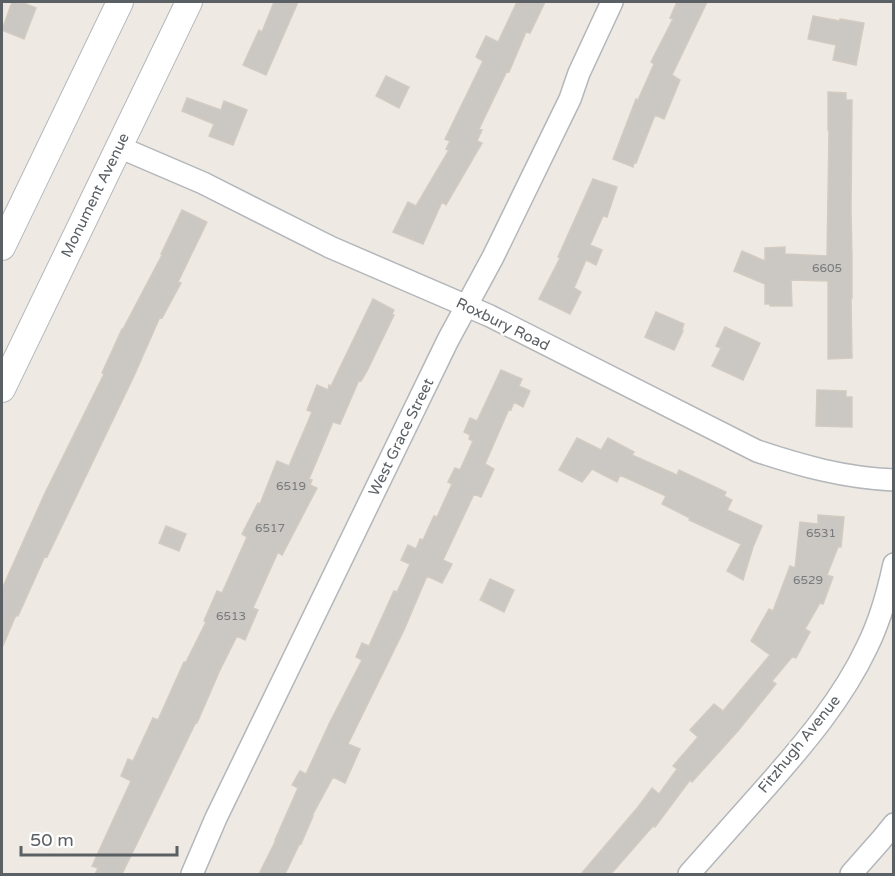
<svg xmlns="http://www.w3.org/2000/svg" width="895" height="876" viewBox="0 0 895 876" font-family="'Varela Round',sans-serif">
	<rect width="100%" height="100%" fill="#eeeae3"/>
	<path fill="#cbc7c2" stroke="#d3cbc1" stroke-width="1.5" d="M12,2H21L36,8L24,39L2,30Z
		M274,2H298L266,75L243,65L259,30L262,32Z
		M517,2H545L530,33L526,32L509,72L507,71L479,129L482,130L477,141L482,143L446,205L442,202L423,244L393,232L408,202L416,206L449,150L446,149L450,141L445,139L483,61L476,57L486,36L498,42Z
		M677,2H707L672,75L680,80L664,119L655,115L636,163L634,162L633,167L613,159L636,99L638,100L654,64L651,62L673,19L670,18Z
		M813,16L840,21V19L864,23L856,65L833,60L836,45L808,39Z
		M386,76L409,87L399,108L376,96Z
		M828,92L846,93V100H852L851,210L852,256V298H851L852,358L828,359V281L791,280L792,306H770V304H765V284L734,271L742,251L765,261V248L785,247V254L827,256L829,130H828Z
		M187,98L221,110L224,101L247,110L233,145L209,136L214,124L182,111Z
		M593,179L617,187L607,217L603,216L590,245L602,250L596,265L586,260L574,288L581,292L570,314L539,299L560,258L558,257Z
		M182,210L207,222L178,282L181,283L162,318L160,317L134,376L47,557L45,556L18,616L16,615L2,648V589L45,493L104,374L102,373L122,329H123L162,255L161,254Z
		M373,299L394,310L392,314L394,315L367,371L361,381L359,380L340,424L333,422L309,479L312,480L310,485L317,488L282,555L278,552L253,608L258,610L245,640L237,636L220,670L197,723L196,722L122,874H95L98,868L92,866L131,781L121,776L128,759L133,761L153,718L158,720L184,662H186L206,622L204,621L217,591L222,593L247,537L242,534L258,503L260,504L277,461L289,466L312,412L307,410L317,385L328,390L329,385L331,386Z
		M656,312L684,324L682,330L683,331L674,350L645,337Z
		M725,327L760,343L743,380L712,366L721,348L716,346Z
		M501,370L522,379L519,386L530,391L523,407L514,402L511,410L509,409L485,464L494,469L481,497L474,494L443,560L452,564L442,583L427,576L404,630L348,744L360,749L345,783L333,777L312,816H313L301,844L300,843L285,874H259L276,840H275L298,788L292,785L300,771L306,774L330,722L362,660L356,657L362,643L369,646L394,591L397,592L410,564L401,560L408,545L416,549L420,539L423,540L434,516L437,517L452,484L448,482L455,468L460,470L473,441L469,439L470,435L464,432L470,418L477,421Z
		M817,390L846,391V397H852V427L816,426Z
		M577,438L601,450L608,438L634,452L632,455L677,475L679,470L726,492L724,496L732,500L727,510L762,526L753,547L743,580L727,571L741,544L689,520L690,518L662,504L666,496L620,475L617,482L592,469L582,482L559,470Z
		M818,515L844,517L841,547H838L827,575L833,577L823,604L820,603L805,629L810,632L796,658L792,657L772,681L776,684L737,732L692,782L690,780L655,827L653,826L611,874H581L638,807L652,788L659,794L677,769L673,766L698,737L690,730L714,704L723,711L770,655L751,641L769,609L773,611L790,566L795,568L800,522L818,524Z
		M166,526L186,534L179,551L159,543Z
		M490,579L514,590L504,612L480,600Z"/>
	<g fill="none" stroke-linecap="round" stroke-linejoin="round">
		<g stroke="#b3b6ba" stroke-width="24">
			<path id="minor" d="M119,147L203,183L330,247L490,316L757,451C802,466 845,478 894,480
				M192,874L216,818L448,340L493,257L570,99L579,73L612,2
				M689,874C715,845 741,815 768,785C805,743 843,698 867,647C880,621 888,592 894,564
				M851,874L881,840L894,824"/>
		</g>
		<g stroke="#b3b6ba" stroke-width="28">
			<path id="tertiary" d="M2,247L120,2
				M2,389L189,2"/>
		</g>
		<use href="#minor" stroke="#fff" stroke-width="21"/>
		<use href="#tertiary" stroke="#fff" stroke-width="26"/>
	</g>
	<g text-anchor="middle" stroke-width="4.5" stroke-linejoin="round" paint-order="stroke">
		<g font-size="12" fill="#777a7c">
			<text x="827" y="272">6605</text>
			<text x="291" y="490">6519</text>
			<text x="270" y="532">6517</text>
			<text x="821" y="537">6531</text>
			<text x="808" y="584">6529</text>
			<text x="231" y="620">6513</text>
		</g>
		<g font-size="15" fill="#5b6064" stroke="#fff">
			<text transform="translate(95 195) rotate(-64)" y="5">Monument Avenue</text>
			<text transform="translate(503 324) rotate(26)" y="5">Roxbury Road</text>
			<text transform="translate(401 437) rotate(-64)" y="5">West Grace Street</text>
			<text transform="translate(799 744) rotate(-51)" y="5">Fitzhugh Avenue</text>
		</g>
	</g>
	<rect width="895" height="876" fill="none" stroke="#5b6064" stroke-width="6"/>
	<path d="M21 846v9h156v-9" fill="none" stroke="#5b6064" stroke-width="3"/>
	<text x="30" y="846" font-size="18" fill="#5b6064" stroke="#ffffff" stroke-width="4.5" paint-order="stroke">50 m</text>
</svg>
